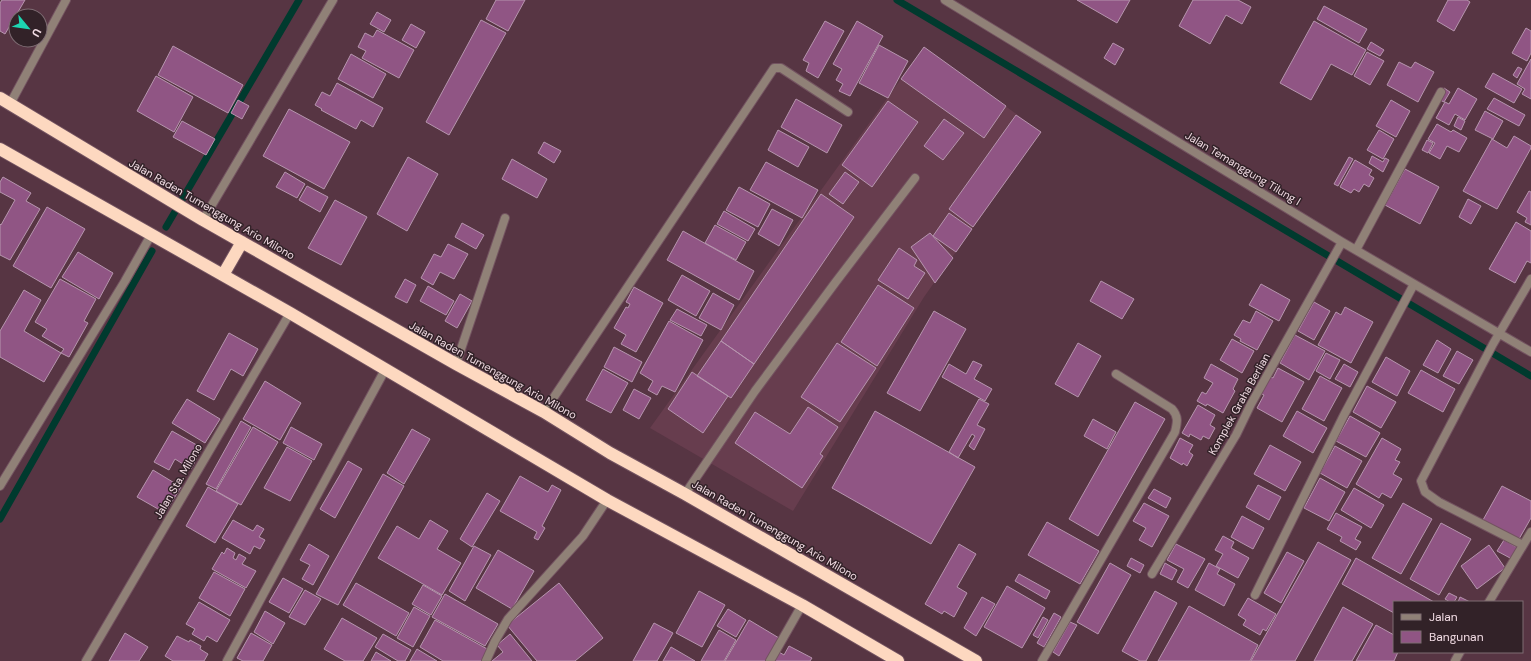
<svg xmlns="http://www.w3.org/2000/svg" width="1531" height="661" viewBox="0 0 1531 661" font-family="'DM Sans',sans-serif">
	<rect width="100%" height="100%" fill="#573543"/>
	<path fill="#673d4e" d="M924,47L1041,132L924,297L793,511L650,428Z"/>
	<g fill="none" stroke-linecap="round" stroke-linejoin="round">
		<path stroke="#003a2e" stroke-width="7" d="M897,0L1531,376
			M166,227L299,0
			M0,519L152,251"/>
	</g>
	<path fill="#905584" stroke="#b695ae" d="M2,0H25L5,34L0,31V3Z
		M496,0H525L508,31L486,19Z
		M1077,0H1130L1117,23Z
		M1193,0H1238L1251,7L1242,24L1226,15L1210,44L1179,26Z
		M1448,0H1467L1470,2L1454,31L1437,21Z
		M1324,6L1367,29L1359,43L1317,19Z
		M377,12L391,20L384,32L370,24Z
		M481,20L506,33L449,135L426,122Z
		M825,21L844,31L818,78L806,71L809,63L803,60Z
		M857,21L883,36L850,96L839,91L843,84L836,80L842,69L833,64Z
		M1314,21L1366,50L1352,75L1331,64L1311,100L1280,83Z
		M411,24L425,32L416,48L402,40Z
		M1526,28L1531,31V53L1527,61L1512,53Z
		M377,30L414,50L399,78L362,58L366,51L358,47L365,33L373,37Z
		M1371,42L1384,50L1380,56L1367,49Z
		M1113,43L1124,49L1115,65L1104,58Z
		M879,45L908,61L888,98L859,83Z
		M173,46L243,85L228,113L158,75Z
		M924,47L1006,106L984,138L901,79Z
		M1367,52L1384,61L1370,85L1354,76Z
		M351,54L386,74L373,98L338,79Z
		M1531,59V99L1522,94L1525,89L1517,84Z
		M1399,62L1411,68L1415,62L1434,72L1418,102L1387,85Z
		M1518,67L1522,69L1517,78L1513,75Z
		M1493,73L1522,89L1514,103L1485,87Z
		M156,76L193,97L174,132L137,111Z
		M337,83L383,108L373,127L361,120L356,129L321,110L322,109L315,105L322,92L330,96Z
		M1444,88L1450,92L1444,102L1438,99Z
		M1458,88L1477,99L1465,120L1455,114L1449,125L1436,118L1445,102L1449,104Z
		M1494,98L1525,115L1519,126L1487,109Z
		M796,99L842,125L827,153L781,127Z
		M238,100L249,106L242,119L231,113Z
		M1391,100L1410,111L1396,137L1376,126Z
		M888,101L918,122L872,187L842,165Z
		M289,109L350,142L324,189L263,156Z
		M1485,111L1503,121L1493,139L1475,130Z
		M1016,115L1041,132L973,227L949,209Z
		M1458,117L1465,121L1461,130L1454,126Z
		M944,119L964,133L943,160L924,146Z
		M182,121L215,139L206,155L173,137Z
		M1437,124L1451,132L1453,130L1467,138L1459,152L1447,146L1440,159L1429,153L1435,143L1428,139Z
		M778,130L809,147L798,167L768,150Z
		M1379,130L1394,139L1383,159L1367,150Z
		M1514,136L1531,146V148L1497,209L1463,191L1492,139L1507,148Z
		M1427,140L1433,143L1428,153L1422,150Z
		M544,142L561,151L554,163L538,153Z
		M1372,156L1383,162L1385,158L1389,160L1383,172L1369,163Z
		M408,157L438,174L407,231L377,214Z
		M1349,157L1353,159L1338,186L1334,184Z
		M512,159L547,179L537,198L502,179Z
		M1355,160L1372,170L1369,175L1374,178L1369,187L1364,184L1359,192L1354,189L1351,193L1340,187Z
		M766,162L818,190L802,218L750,190Z
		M1405,169L1439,187L1420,224L1385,205Z
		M285,172L305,184L297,198L276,187Z
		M845,172L859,182L843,204L829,194Z
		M3,177L31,193L26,201L40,209L10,260L0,255V224L1,225L15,200L0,192V182Z
		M307,186L328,197L320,212L299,200Z
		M739,187L770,204L758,227L726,210Z
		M1529,191L1531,192V225L1525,222L1527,218L1517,212Z
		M821,194L854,217L754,364L721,341Z
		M1468,199L1481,206L1471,224L1459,217Z
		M335,200L367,217L341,265L308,248Z
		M47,207L85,229L51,288L13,266Z
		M772,209L793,220L779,246L758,234Z
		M724,211L755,229L748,241L717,224Z
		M949,213L972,229L956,252L933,236Z
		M1516,222L1531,231V263L1527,261L1515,283L1489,269Z
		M462,223L484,235L476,249L455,237Z
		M715,225L746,242L736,260L705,243Z
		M683,231L754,271L739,300L667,260Z
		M930,233L953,258L935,283L911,247Z
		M448,244L468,254L454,279L440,272L433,285L421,278L434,254L441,257Z
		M899,248L917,260L914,266L925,273L908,299L878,280Z
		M78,252L113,273L99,299L62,277Z
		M682,275L710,291L696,316L668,300Z
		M60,279L96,299L84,321L88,323L69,357L61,353L64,349L42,336L47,329L35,322Z
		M405,279L416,285L407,303L395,297Z
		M1101,281L1134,299L1122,319L1090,301Z
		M1261,284L1290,300L1279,321L1249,305Z
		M878,285L914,308L877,366L841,342Z
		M428,286L454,301L446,315L420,301Z
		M634,287L663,303L636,352L621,344L626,335L614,328L626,307L628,308L630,304L626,302Z
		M24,290L41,300L24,331L61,353L44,382L0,357V331Z
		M713,293L734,305L721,330L699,318Z
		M460,294L472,301L457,328L445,321Z
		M1314,302L1330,311L1314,340L1298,331Z
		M1345,307L1373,322L1351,363L1318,345L1336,312L1341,315Z
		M677,309L707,325L701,336L670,320Z
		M934,311L966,329L920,411L887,393Z
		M1256,311L1273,321L1257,350L1240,341L1241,339L1234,335L1243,320L1250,323Z
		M669,321L703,340L675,392L662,386L657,395L648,390L653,381L640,373Z
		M229,333L258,349L243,376L231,369L214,400L197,391Z
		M1295,335L1325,351L1309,380L1280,363Z
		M1232,339L1254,351L1242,373L1220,360Z
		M1437,340L1451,349L1438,373L1423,365Z
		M721,341L754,364L731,398L697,376Z
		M837,343L876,368L840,422L801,397Z
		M1078,343L1101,356L1078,397L1055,384Z
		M614,347L642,362L632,382L604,367Z
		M1457,351L1473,360L1459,384L1443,376Z
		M1326,353L1340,360L1330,379L1316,371Z
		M1386,357L1410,371L1397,396L1372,382Z
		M973,361L982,365L974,379L992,389L985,401L942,377L949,364L966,374Z
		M1211,364L1238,379L1233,389L1235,391L1223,413L1207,404L1206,406L1197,401L1202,392L1206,394L1213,383L1204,378Z
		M1344,364L1358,372L1350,387L1335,379Z
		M1278,368L1304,382L1282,422L1257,408L1264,395L1260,393L1269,376L1273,378Z
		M603,369L628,383L611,413L586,400Z
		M1421,370L1455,389L1443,412L1408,393Z
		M692,372L728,396L703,433L668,409Z
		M1320,376L1342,388L1324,421L1302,409Z
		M265,381L301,403L280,440L243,419Z
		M1367,386L1396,402L1381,428L1353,412Z
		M634,389L651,398L639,419L623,410Z
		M187,399L220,419L205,443L172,423Z
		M979,399L989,404L977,425L985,429L974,450L969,446L975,436L972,434L958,458L949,452Z
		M1135,402L1165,419L1098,536L1069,519Z
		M1198,405L1215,415L1210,425L1215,428L1209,439L1203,436L1201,440L1190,434L1189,437L1182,433Z
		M808,407L838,427L820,454L823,456L802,488L735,443L755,412L790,434Z
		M875,411L975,467L931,544L832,488Z
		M1297,411L1327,428L1313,453L1283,436Z
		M1350,416L1380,433L1366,457L1336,441Z
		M1093,419L1116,432L1107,449L1084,436Z
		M241,421L251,427L216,489L206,484Z
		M253,427L278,442L241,505L216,491Z
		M291,427L322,444L314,460L283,443Z
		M412,429L430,439L404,484L387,473Z
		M172,431L202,448L191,469L175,459L169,470L154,462Z
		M1180,438L1193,445L1189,452L1193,455L1187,466L1183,463L1182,465L1170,458Z
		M1382,438L1401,449L1395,460L1400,462L1393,474L1402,479L1391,498L1382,493L1379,498L1356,484Z
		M1270,445L1301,462L1285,491L1254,474Z
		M1335,446L1362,461L1347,488L1320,473Z
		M287,447L312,461L290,501L264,488Z
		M348,461L362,469L335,518L320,509Z
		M153,470L181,487L165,513L137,497Z
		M383,474L404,486L338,605L316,594Z
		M520,476L548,492L552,485L561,490L542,526L545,528L538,540L534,538L537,532L500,511Z
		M1320,478L1345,492L1329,521L1304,508Z
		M1258,485L1281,497L1269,520L1246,507Z
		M1502,486L1531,501V518L1519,539L1483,520Z
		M208,487L238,504L215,543L186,526Z
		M1354,488L1384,505L1371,528L1341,510Z
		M1154,489L1171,498L1166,508L1148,498Z
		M487,493L500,501L472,547L460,539Z
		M1144,503L1169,516L1152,547L1139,540L1146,528L1133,521Z
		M1403,503L1432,519L1401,574L1372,558Z
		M1336,513L1362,527L1355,539L1361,542L1356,550L1340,541L1342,537L1327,529Z
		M1242,516L1264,528L1253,549L1231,537Z
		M233,520L253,531L257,525L264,529L259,537L265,540L260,549L254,546L250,554L222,538Z
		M430,520L448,531L437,549L461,563L442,595L378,558L397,526L419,539Z
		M1047,522L1099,551L1080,584L1028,555Z
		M1441,523L1471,539L1439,595L1410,579Z
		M1223,536L1234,542L1231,548L1249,558L1238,578L1216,566L1223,554L1215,550Z
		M1504,540L1518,548L1512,559L1497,551Z
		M1318,542L1351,560L1295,661H1251Z
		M309,544L329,556L313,585L302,579L310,565L300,560Z
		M959,544L976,554L957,587L967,593L954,617L944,611L942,614L925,604Z
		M1176,544L1205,559L1188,588L1177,582L1184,569L1167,560Z
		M1489,545L1505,568L1477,589L1461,566Z
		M474,546L491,555L465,601L449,591Z
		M227,548L235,553L233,558L236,560L239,554L246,558L242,564L256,571L246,588L212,569L222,552L224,554Z
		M498,550L534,571L512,609L476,588Z
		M1287,552L1304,561L1281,603L1264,593Z
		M1131,558L1144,565L1140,573L1127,566Z
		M1356,558L1434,602H1394V613L1342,584Z
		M1110,563L1131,575L1098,634L1077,622Z
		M1165,563L1177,570L1172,580L1160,574Z
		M1209,563L1220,569L1217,574L1235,584L1224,606L1195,590Z
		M214,572L245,589L230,616L199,598Z
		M1019,574L1050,591L1046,599L1015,581Z
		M283,578L303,589L289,613L269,602Z
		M356,583L409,613L396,636L343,605Z
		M559,583L603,638L575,661H537L507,625Z
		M423,585L442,596L431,615L412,604Z
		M1007,586L1045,608L1022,648L984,627Z
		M305,590L321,599L305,625L289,617Z
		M699,591L725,605L702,647L676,633Z
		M1155,591L1177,603L1146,661H1140L1122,651Z
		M1449,593L1457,597L1454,602H1450L1445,599Z
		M445,594L498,624L485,646L432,617Z
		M982,597L995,604L976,636L964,628Z
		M1460,597L1470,602H1458Z
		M1248,598L1276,614L1266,631L1263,629L1260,635L1243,625L1246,620L1238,615Z
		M199,602L230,620L217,642L207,636L204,641L192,634L195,629L186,624Z
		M1189,606L1258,645L1250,661H1158Z
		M414,607L430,616L413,647L397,638Z
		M1343,607L1373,624L1352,661H1314Z
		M728,609L746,620L736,637L717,626Z
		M265,611L285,623L273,644L254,632Z
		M1054,613L1061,617L1044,647L1037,643Z
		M1043,617L1048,620L1038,638L1033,635Z
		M342,618L377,638L363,661H345L324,649Z
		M435,620L489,650L483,661H443L420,647Z
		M749,620L779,638L766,661H725Z
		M1070,622L1077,625L1059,656L1053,652Z
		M654,623L673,633L657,661H633Z
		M1376,625L1394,635V652H1398L1394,661H1356Z
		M719,630L736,640L724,661H701Z
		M125,633L148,647L139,661H109Z
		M251,633L272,645L263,661H243L237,658Z
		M383,634L411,650L405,661H398L375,647Z
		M510,634L532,661H492L503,652L497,645Z
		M177,636L189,642L190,640L201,646L200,649L208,654L204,661H173L165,656Z
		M789,646L812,658L810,661H774L779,652L784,655Z
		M671,647L695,661H663Z
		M417,649L437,661H410Z
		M376,652L391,661H371Z"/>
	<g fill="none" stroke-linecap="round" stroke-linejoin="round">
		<g stroke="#735360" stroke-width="10">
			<path id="street" d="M945,0L1342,242L1531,352
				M10,104L66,0
				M203,220L333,0
				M1356,250L1441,92
				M456,364L505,218
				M544,412L774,68H781L848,112
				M0,486L125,281L151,235
				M685,494L755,391L835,283L915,178
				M1523,545L1439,502L1425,492L1421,481L1493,344L1531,279
				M1152,574L1236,435L1251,404L1342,242
				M1255,595L1344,415L1414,284
				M1489,602L1531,532
				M86,661L290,313
				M227,661L386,368
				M486,661L495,641L508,619L583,536L607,500
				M770,661L802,605
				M1042,661L1175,432C1177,423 1179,417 1172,409L1116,374
				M1455,661L1460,652"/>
		</g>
		<g stroke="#735360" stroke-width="14">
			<path id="highway" d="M0,98L203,220L456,364L544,412L610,453L685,494L976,661
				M0,149L290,313L607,500L802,605L898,661
				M223,275L242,242"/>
		</g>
		<use href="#street" stroke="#908177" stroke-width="8"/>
		<use href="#highway" stroke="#fdd8c0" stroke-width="12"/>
	</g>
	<g text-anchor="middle" stroke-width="3" stroke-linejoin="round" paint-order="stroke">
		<g font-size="11" fill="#f1dbe3" stroke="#322228">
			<text transform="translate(1243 168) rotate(31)" y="4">Jalan Temanggung Tilung I</text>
			<text transform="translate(212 209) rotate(30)" y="4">Jalan Raden Tumenggung Ario Milono</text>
			<text transform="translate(493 370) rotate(29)" y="4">Jalan Raden Tumenggung Ario Milono</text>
			<text transform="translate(1239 404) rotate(-61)" y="4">Komplek Graha Berlian</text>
			<text transform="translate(178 481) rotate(-60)" y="4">Jalan Sta. Milono</text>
			<text transform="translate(775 530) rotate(30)" y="4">Jalan Raden Tumenggung Ario Milono</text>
		</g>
	</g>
	<rect x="1393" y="601" width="130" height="52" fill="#322228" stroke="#7e6c73"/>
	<rect x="1401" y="614" width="20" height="6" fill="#908177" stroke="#7e6c73"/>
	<text x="1429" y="621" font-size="12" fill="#f1dbe3">Jalan</text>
	<rect x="1401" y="631" width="20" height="12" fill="#905584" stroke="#7e6c73"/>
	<text x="1429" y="641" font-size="12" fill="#f1dbe3">Bangunan</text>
	<g transform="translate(28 28) rotate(119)"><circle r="19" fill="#322228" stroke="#7e6c73"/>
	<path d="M0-3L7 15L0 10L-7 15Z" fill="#1dd5b1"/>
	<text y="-6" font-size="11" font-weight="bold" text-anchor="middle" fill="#f1dbe3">U</text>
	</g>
</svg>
